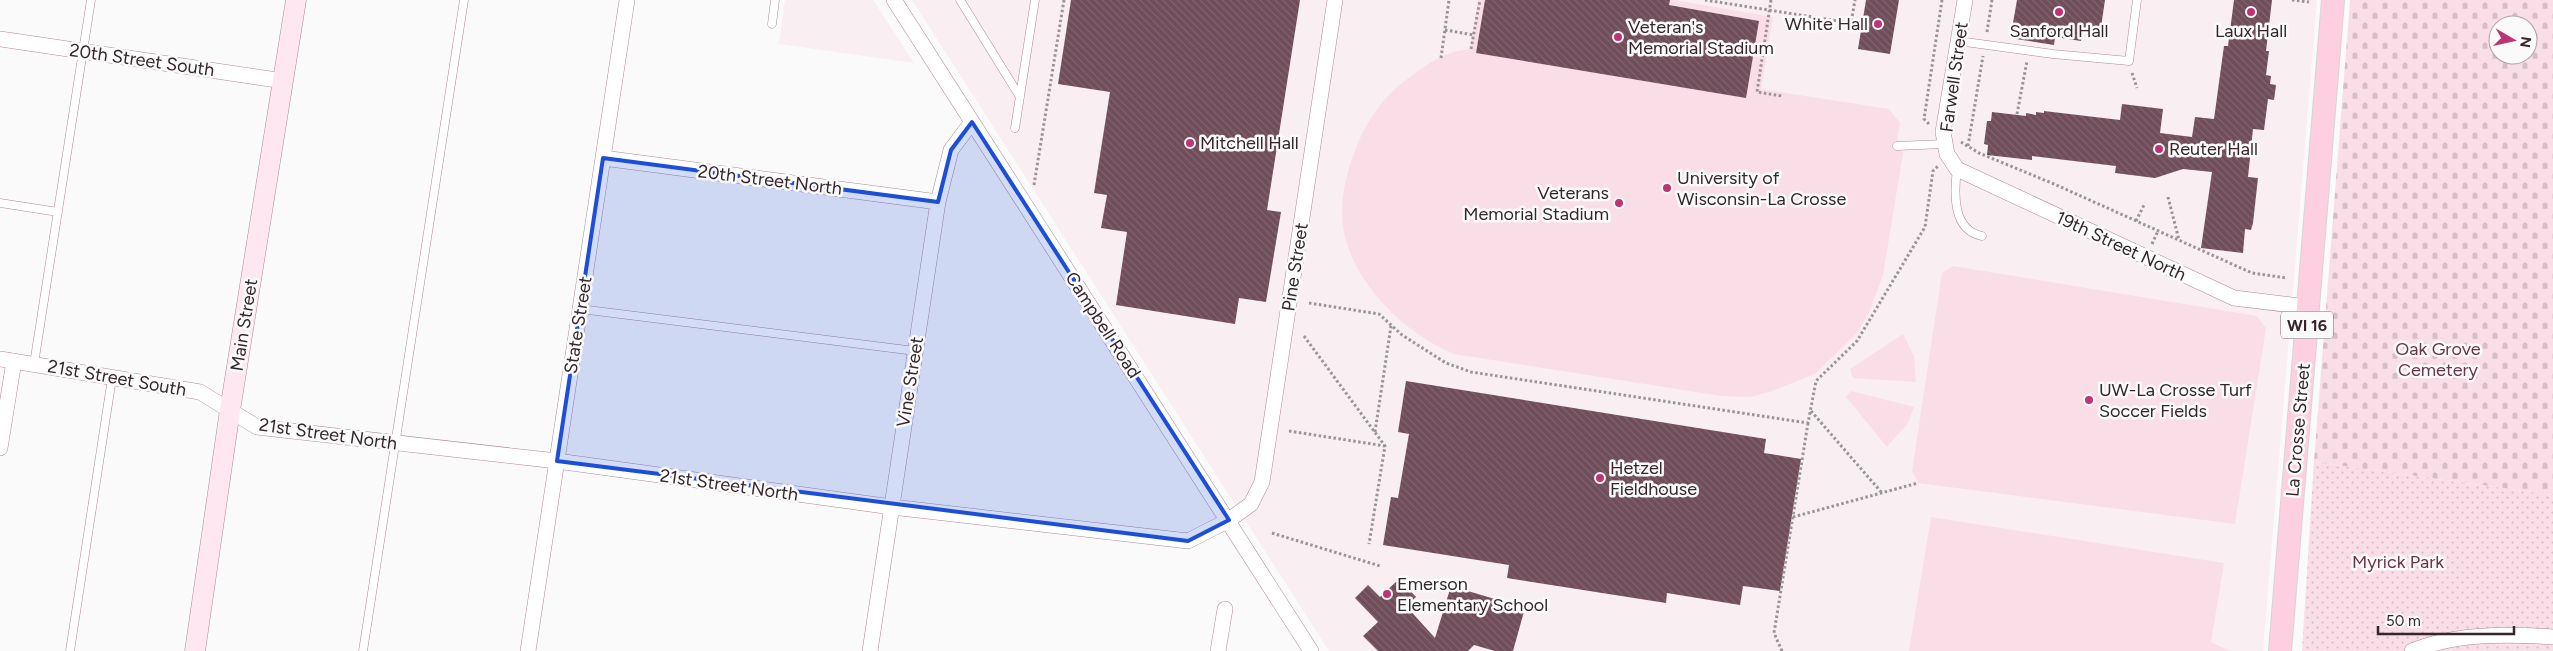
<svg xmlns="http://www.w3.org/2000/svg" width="2553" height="651" viewBox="0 0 2553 651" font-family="Figtree,sans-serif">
	<defs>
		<pattern id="cemetery-stones" width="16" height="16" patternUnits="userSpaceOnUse" patternTransform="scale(1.25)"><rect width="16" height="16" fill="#fadee7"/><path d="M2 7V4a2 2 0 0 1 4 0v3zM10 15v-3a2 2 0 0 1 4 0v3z" fill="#d7bec6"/></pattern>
		<pattern id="park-dots" width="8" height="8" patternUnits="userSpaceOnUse" patternTransform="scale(1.25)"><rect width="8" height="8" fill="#fadee7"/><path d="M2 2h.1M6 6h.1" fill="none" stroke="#d7bec6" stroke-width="1.8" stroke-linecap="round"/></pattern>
		<pattern id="building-back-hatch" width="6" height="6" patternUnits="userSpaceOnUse" patternTransform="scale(1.25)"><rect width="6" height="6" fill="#704d5a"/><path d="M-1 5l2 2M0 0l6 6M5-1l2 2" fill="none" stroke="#80646e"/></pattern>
	</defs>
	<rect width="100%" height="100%" fill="#fafafa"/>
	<path fill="#f9eef2" d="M785,0H873L914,63L779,44Z
		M912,0H2317L2263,651H1329Z"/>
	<path fill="#fadee7" d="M1478,0H1674L1773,17L1761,89L1889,109L1900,123L1897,140L1903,153L1883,275L1869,313L1857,333L1815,374L1772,391L1751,397L1721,396L1454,354C1401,332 1342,274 1342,212C1342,192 1347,172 1354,153C1365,123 1381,99 1406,80C1426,65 1444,51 1470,49Z
		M1953,266L2257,316L2266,328L2235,524L1918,483L1912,471L1942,273Z
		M1903,334L1914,356L1916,382L1853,378L1850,369Z
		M1851,391L1914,407L1908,423L1887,447L1846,397Z
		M1931,517L2224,563L2211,642L2230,651H1909Z"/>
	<path fill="url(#cemetery-stones)" fill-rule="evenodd" d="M2350,0H2553V495L2314,462ZM2498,25H2528V55H2498Z"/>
	<path fill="url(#park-dots)" d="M2314,462L2553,495V651H2302Z"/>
	<path fill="url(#building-back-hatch)" d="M1071,0H1300L1267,210L1281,212L1266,302L1239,298L1235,324L1116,305L1127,232L1101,228L1107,195L1094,193L1110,92L1058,84Z
		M1485,0H1670L1669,5L1759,21L1746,98L1476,53Z
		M1866,0H1899L1890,54L1858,49Z
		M2017,0H2105L2100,34L2083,31L2081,41L2055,37L2054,45L2016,39L2018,24L2013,23Z
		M2234,0H2272L2266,51H2269L2266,75L2271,76L2270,84L2276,85L2274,100L2268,99L2264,130L2253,129L2248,177L2258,178L2253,223L2251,230L2245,229L2243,253L2201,248L2212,172L2183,169L2155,178L2115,173L2116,166L2032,156V160L1987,155L1988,145L1984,144L1987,121H1991L1992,112L2026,116V113L2036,115V112L2044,113V111L2120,120L2122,104L2163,109L2160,133L2192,137L2195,117L2214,119L2224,46H2228Z
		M1406,381L1766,439L1764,453L1801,459L1780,591L1743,586L1740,605L1667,593L1666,603L1507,578L1509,565L1383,545L1391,497L1398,498L1409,434L1398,432Z
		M1399,579L1416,597L1406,606L1435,638L1451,586L1525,608L1513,651H1495L1474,645L1468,651H1378L1363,636L1378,622L1355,598L1368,585L1380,597Z"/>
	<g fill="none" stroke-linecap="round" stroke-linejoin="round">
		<g stroke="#af8996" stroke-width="9">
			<path id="lane" d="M960,0L1020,97
				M772,24L775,0
				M1958,41L2053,54L2129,61L2137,0
				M1015,128L1035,0
				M1897,146L1944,144
				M1957,169C1954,193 1952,230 1982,236
				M0,203L58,212
				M580,309L915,351
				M34,364L91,0
				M70,651L112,378
				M363,651L464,0"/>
		</g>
		<g stroke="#af8996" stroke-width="16">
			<path id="street" d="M894,0L1311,651
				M1965,0L1943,132L1947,154L1957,169L2234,298L2308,307
				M0,39L284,81
				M603,158L938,202
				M0,359L200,392L257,427L557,461L892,507L1188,541L1229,520L1251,504L1262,482L1335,0
				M0,448L14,361
				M528,651L627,0
				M870,651L938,202L951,150L972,122
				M1218,651L1225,609
				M2412,651C2455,633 2506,634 2553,637"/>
		</g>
		<g stroke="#af8996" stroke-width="21">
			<path id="secondary" d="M195,651L230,410L296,0"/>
		</g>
		<g stroke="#d7d4d5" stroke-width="24">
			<path id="primary" d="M2280,651L2333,0"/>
		</g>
		<path stroke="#9b9496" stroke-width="3" stroke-dasharray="2.5 2.5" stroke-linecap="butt" d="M1705,0L1851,23L1855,0
			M1771,0L1757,92L1782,96
			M2292,0L2309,2
			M1445,30L1474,35
			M1987,32L1992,0
			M1471,49L1480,0
			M1441,58L1449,0
			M2132,73L2137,88
			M2017,114L2027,61
			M1929,124L1924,119L1942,0
			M1961,142L1979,153L2054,184L2252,273L2287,278
			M1968,146L1983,56
			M1034,185L1064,0
			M2168,197L2179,240
			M2136,221L2145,203
			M2152,244L2158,231
			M1309,303L1379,314L1402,335L1446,363L1471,372L1808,423L1816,381L1857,341L1925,227L1933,171L1938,166
			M1304,336L1385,446L1369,544
			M1811,411L1882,493
			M1289,431L1385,446
			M1375,432L1391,326
			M1793,517L1918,483
			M1272,533L1380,566
			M1782,651L1774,633L1808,423"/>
		<use href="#lane" stroke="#fff" stroke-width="8"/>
		<use href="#street" stroke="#fff" stroke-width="15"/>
		<use href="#secondary" stroke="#fee7f0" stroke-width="20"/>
		<use href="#primary" stroke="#fecfe0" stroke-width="22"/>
	</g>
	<path fill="#1d4ed8" fill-opacity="0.2" stroke="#1d4ed8" stroke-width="4" stroke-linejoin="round" d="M972,122L1229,520L1188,541L557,461L603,158L938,202L951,150Z"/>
	<g fill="#bb3475" stroke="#fafafa" stroke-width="2">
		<circle cx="2059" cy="12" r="5"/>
		<circle cx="2251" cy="12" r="5"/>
		<circle cx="1878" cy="24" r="5"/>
		<circle cx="1618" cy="37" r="5"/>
		<circle cx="1190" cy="143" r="5"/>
		<circle cx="2159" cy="149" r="5"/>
		<circle cx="1667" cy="188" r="5"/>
		<circle cx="1619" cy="203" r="5"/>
		<circle cx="2089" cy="400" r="5"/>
		<circle cx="1600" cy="478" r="5"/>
		<circle cx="1387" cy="594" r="5"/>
	</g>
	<g text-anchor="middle" stroke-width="5" stroke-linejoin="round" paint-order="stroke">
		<rect fill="#fafafa" stroke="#706669" stroke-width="1" x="2281" y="311.5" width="52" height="27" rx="4"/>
		<g font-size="16" font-weight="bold" fill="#35262b">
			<text x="2307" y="331">WI 16</text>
		</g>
		<g font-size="18" fill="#35262b" stroke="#fafafa" text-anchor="start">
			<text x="1868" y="30" text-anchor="end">White Hall</text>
			<text x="1628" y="33">Veteran's<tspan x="1628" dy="21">Memorial Stadium</tspan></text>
			<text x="2059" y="37" text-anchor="middle">Sanford Hall</text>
			<text x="2251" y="37" text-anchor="middle">Laux Hall</text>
			<text x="1200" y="149">Mitchell Hall</text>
			<text x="2169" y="155">Reuter Hall</text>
			<text x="1677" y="184">University of<tspan x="1677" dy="21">Wisconsin-La Crosse</tspan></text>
			<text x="1609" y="199" text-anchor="end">Veterans<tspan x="1609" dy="21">Memorial Stadium</tspan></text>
			<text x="2099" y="396">UW-La Crosse Turf<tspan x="2099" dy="21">Soccer Fields</tspan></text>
			<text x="1610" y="474">Hetzel<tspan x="1610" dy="21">Fieldhouse</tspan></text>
			<text x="1397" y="590">Emerson<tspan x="1397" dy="21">Elementary School</tspan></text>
		</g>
		<g font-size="18" fill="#35262b" stroke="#fafafa">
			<text transform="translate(142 60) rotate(8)" y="6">20th Street South</text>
			<text transform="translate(1954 77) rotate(-82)" y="6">Farwell Street</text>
			<text transform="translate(770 180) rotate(7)" y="6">20th Street North</text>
			<text transform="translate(2121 246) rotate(25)" y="6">19th Street North</text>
			<text transform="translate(1295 267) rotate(-81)" y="6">Pine Street</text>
			<text transform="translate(244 325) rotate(-81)" y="6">Main Street</text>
			<text transform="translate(578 325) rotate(-81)" y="6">State Street</text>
			<text transform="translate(1103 325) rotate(57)" y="6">Campbell Road</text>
			<text transform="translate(117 378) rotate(10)" y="6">21st Street South</text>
			<text transform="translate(910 382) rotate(-81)" y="6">Vine Street</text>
			<text transform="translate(2298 430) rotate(-85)" y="6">La Crosse Street</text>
			<text transform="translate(328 434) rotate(8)" y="6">21st Street North</text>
			<text transform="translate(729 485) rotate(8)" y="6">21st Street North</text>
		</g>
		<g font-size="18" fill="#6b334a" stroke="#fafafa">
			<text x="2438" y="355">Oak Grove<tspan x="2438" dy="21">Cemetery</tspan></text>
			<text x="2398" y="568">Myrick Park</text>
		</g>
	</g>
	<g transform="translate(2513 40) rotate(99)"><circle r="24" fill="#fafafa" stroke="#aba5a7"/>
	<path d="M0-4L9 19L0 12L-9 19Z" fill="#bb3475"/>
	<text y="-8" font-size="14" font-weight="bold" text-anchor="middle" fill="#35262b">N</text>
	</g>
	<path d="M2378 626v8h136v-8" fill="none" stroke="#35262b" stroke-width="2.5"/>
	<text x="2386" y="626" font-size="15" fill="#35262b" stroke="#fafafa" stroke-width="4" paint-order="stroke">50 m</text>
</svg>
